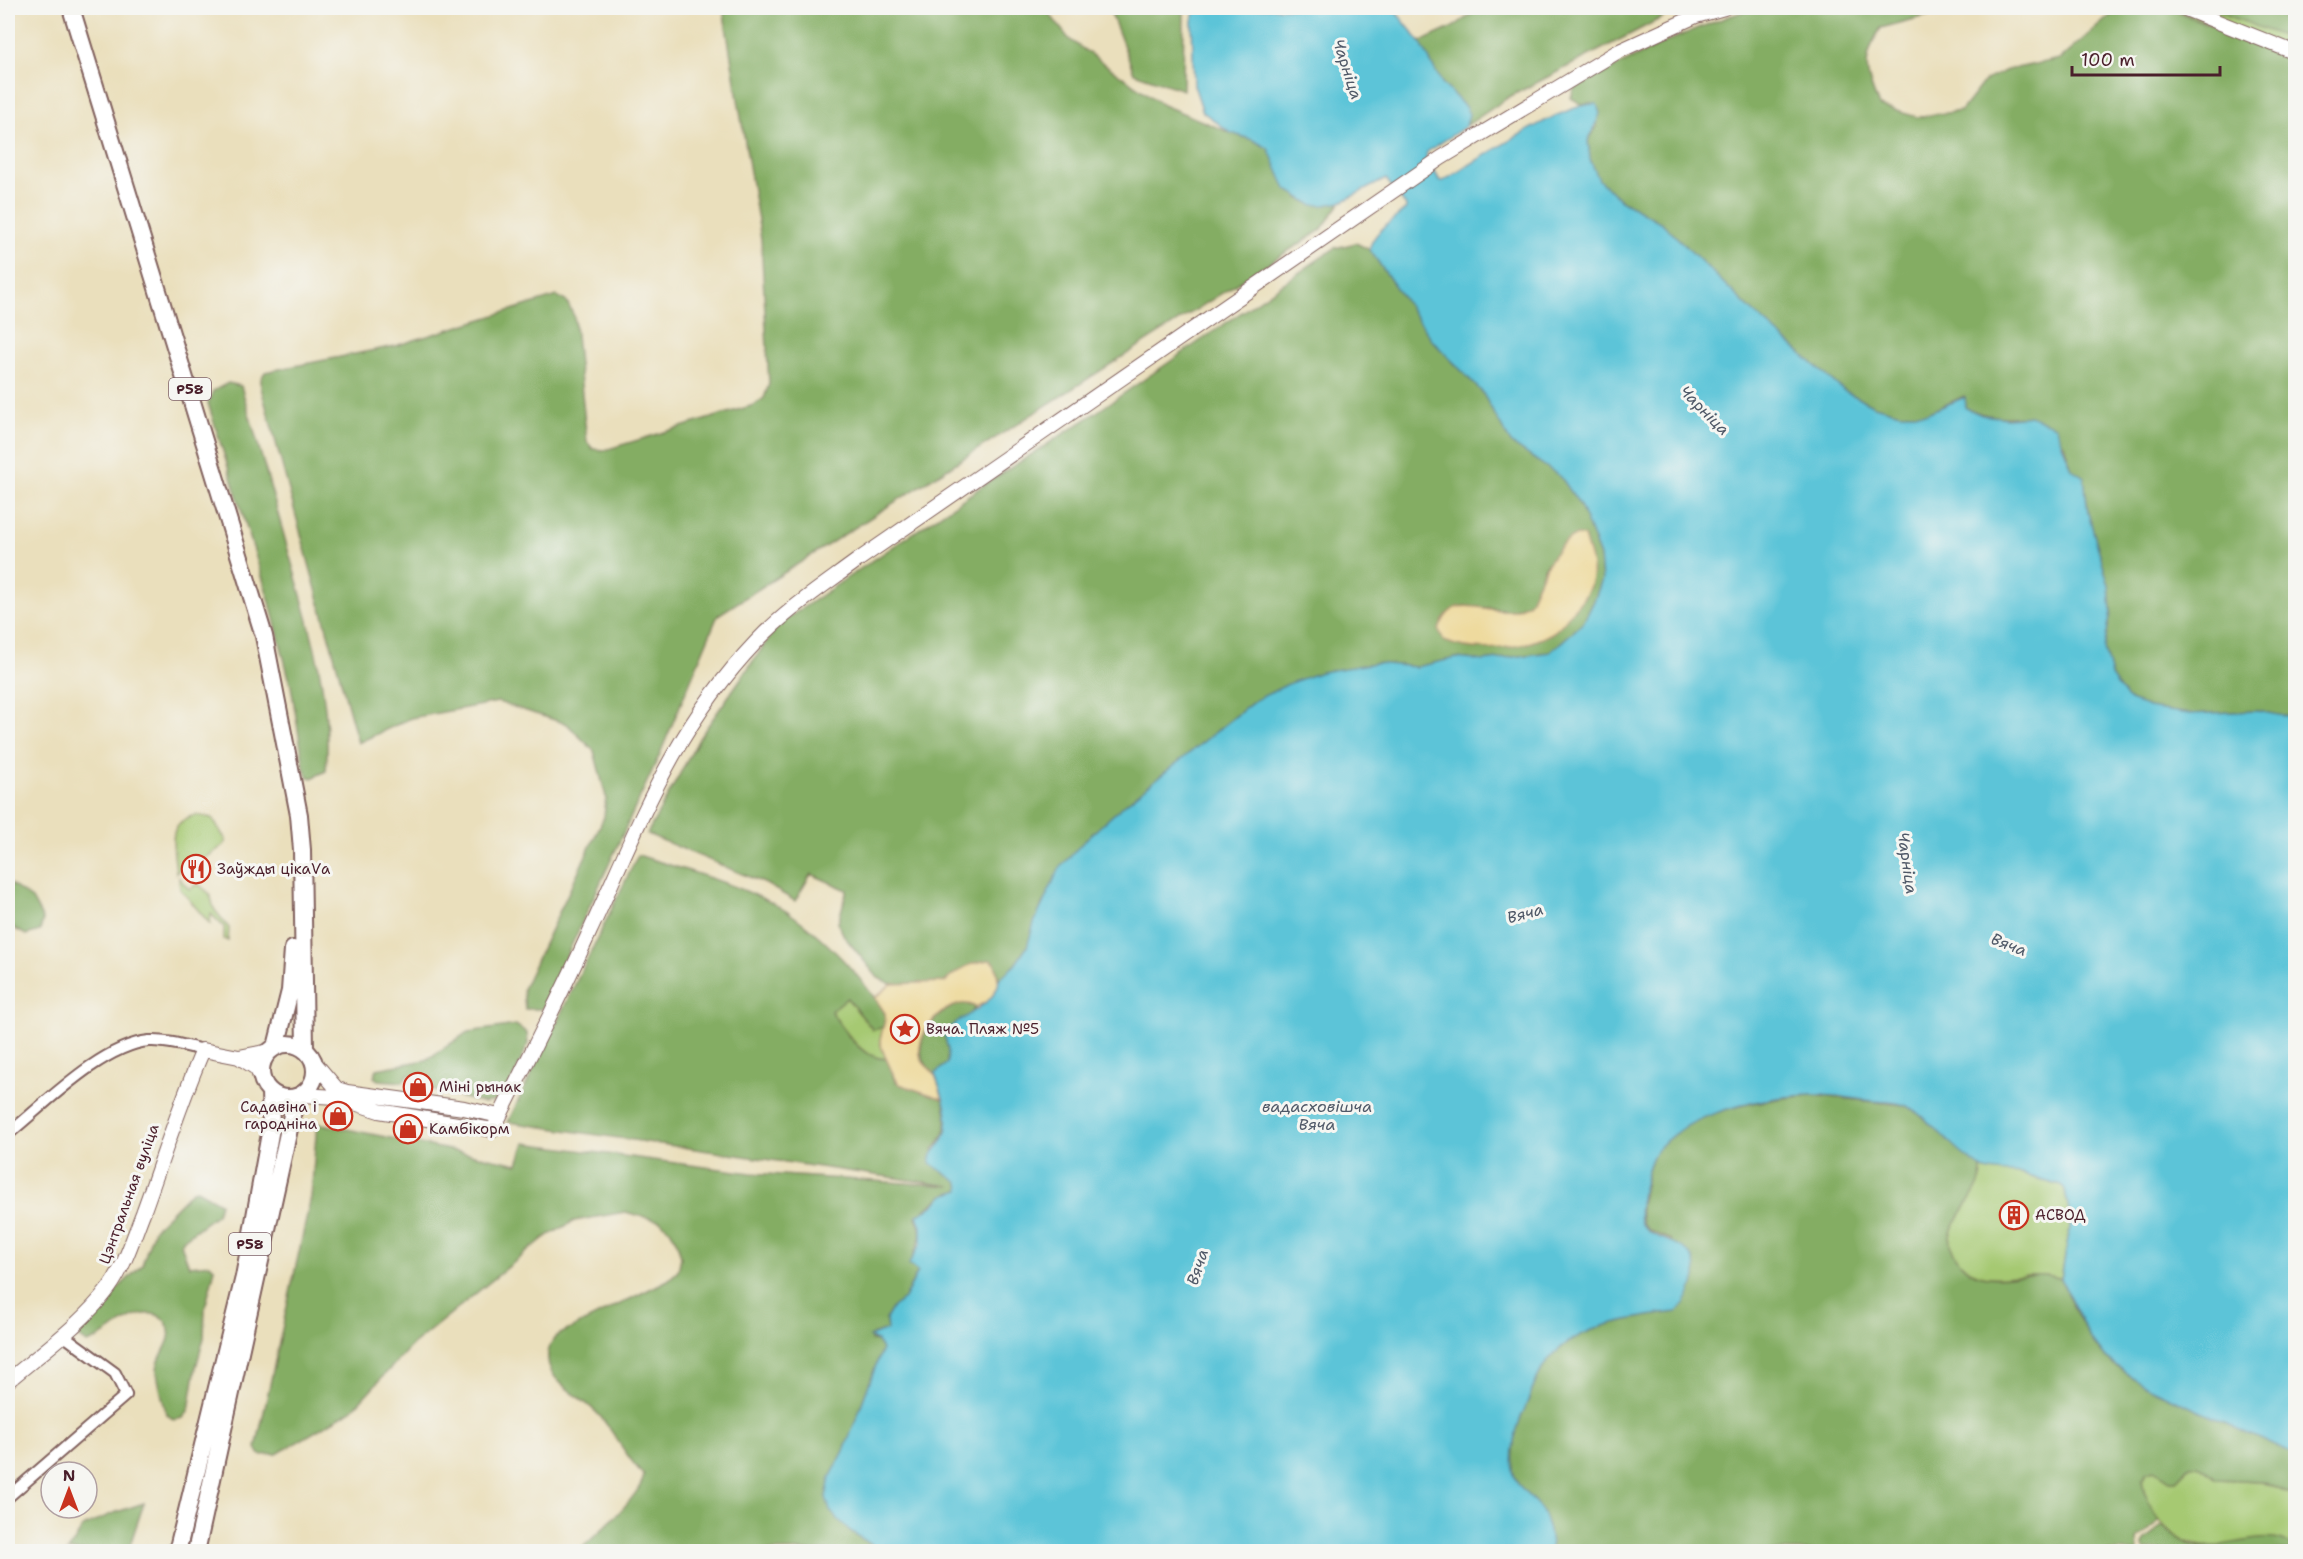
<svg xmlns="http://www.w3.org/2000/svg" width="2303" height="1559" viewBox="0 0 2303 1559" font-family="'Shantell Sans',sans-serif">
	<rect width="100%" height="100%" fill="#f6f6f2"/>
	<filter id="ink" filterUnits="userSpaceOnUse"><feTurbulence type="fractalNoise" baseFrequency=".0167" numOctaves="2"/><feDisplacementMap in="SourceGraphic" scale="12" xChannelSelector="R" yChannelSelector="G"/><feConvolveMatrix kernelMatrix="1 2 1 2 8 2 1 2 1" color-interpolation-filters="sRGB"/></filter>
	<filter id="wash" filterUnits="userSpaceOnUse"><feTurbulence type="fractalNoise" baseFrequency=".008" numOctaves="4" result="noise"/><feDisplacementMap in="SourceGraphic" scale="24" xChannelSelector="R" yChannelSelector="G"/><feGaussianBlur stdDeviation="1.35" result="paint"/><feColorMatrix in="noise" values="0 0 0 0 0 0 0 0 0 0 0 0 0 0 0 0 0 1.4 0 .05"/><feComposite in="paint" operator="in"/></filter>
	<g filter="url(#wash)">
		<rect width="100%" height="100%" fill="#eadfbc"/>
		<path fill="#a6c972" stroke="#78744e" stroke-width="1.5" d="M2164,8H2295V49Z
			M196,815L212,818L226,840L224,845L197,864L189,860L176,873C174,846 164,823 196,815Z
			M179,878L189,889L198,884L210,894L214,909L229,928L228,941L224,939V927L211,914L210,924L180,889Z
			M847,998L873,1030L884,1027C880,1041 880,1047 889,1059C860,1060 847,1031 830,1011Z
			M1982,1169L2020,1174L2061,1186L2065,1190L2071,1221L2061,1279C2024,1263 1975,1301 1951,1247C1941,1227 1983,1194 1982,1169Z
			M2198,1465L2217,1479L2262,1481L2295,1496V1549C2265,1532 2252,1543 2220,1546C2179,1551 2147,1518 2142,1479L2147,1472L2155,1470L2170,1480H2176L2190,1466Z"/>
		<path fill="#84ad64" stroke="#676648" stroke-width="1.5" fill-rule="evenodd" d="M723,8H1045L1069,39L1163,105L1231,133L1253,140L1268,148L1298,198L1311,204L1341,202L1321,230L718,615L659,756L542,1009H525L523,989L604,817L606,797L594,751L567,724L498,702L411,718L358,743L261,388V379L265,372L395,346L557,296L567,302L574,316L587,442L593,449L605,450L754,405L764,398L769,384L761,239Z
			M1109,8H1184L1183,90L1134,73Z
			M1480,8H1681L1509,97L1466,126L1468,120L1466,108L1442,83L1420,42L1453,27Z
			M1754,8H1956L1881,28C1861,59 1865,74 1879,106L1917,117L1961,111L1985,80L2007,70L2060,59L2119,8H2168L2295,59V718L2257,711L2190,714L2154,709L2127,699L2111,676L2104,649L2111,611L2109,586L2088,513L2084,477L2072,470L2064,444L2030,416C2007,418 1987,418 1966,408L1964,396L1927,413H1900L1874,406L1843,390L1752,311L1662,223L1619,199L1599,180L1590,159L1588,141L1597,126L1590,103L1583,105L1571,98L1574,89C1635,56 1687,29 1754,8Z
			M2208,8H2273L2288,22L2295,24V41Z
			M1356,243L1370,250L1432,340L1482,392L1511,443L1561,477L1580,505L1600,556L1602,580L1594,601L1583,623L1550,652L1484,661L1456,658L1416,667L1376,663L1353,667L1256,700L1124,805L1084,841L1042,904L1027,947L1015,965L999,979L995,964L990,960C971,962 959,969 945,982L891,984L878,978L844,936L838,923L847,890L811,874L795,901L766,884L647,834L700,737L779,624L984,485L1088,418L1335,248ZM1584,536L1587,548L1585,596L1554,632L1535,641L1511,645L1464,606L1513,610L1530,603L1546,564Z
			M228,383L241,386C257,441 273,495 288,550C308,618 333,699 326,771L312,778L307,776L304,767L291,686L269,599L208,403L213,391Z
			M638,855C684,870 757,889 795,917C831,944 860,975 885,1013L884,1027L873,1030L847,998L831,1011C845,1032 861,1060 889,1059L894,1079L899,1084L943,1099C948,1119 949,1135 933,1149L959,1183L960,1190L944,1195L916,1217C928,1241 913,1245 911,1266L915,1267L918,1271L904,1299L893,1307L886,1319L887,1330L872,1335L871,1340L877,1341L882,1349L845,1449L830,1478L849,1530L872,1545L876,1551H579C595,1535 641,1497 644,1475C625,1457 616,1434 599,1415C587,1401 558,1386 551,1371C545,1358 548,1346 556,1336L668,1280L678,1271L681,1257L677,1242L670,1230L660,1221L625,1212L574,1221L544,1238L411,1346L352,1410L277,1454L260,1455L256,1448L311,1197L317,1123L518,1164L525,1143L751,1173L951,1186L508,1122Z
			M8,882L32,899L43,919L40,931L26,935L8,925Z
			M963,1003L976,1007L970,1015L944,1032L948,1050L947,1063L935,1074C903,1049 932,1011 963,1003Z
			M516,1025L527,1033L528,1044L506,1095L495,1101L484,1103L434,1091L431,1077L408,1075L403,1082L378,1080L374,1077L377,1069L426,1060L468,1032Z
			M1810,1095L1904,1105L1914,1110L1982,1169C1983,1195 1941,1227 1951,1247C1975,1302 2024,1263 2061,1279C2071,1303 2088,1340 2107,1359C2118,1369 2133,1377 2145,1386L2296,1455L2295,1496L2262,1481L2217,1479L2198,1465L2190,1466L2176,1480H2170L2155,1470L2147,1472L2142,1479L2144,1492L2159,1522L2137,1539L2138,1552L1551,1551C1551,1539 1548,1523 1542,1511C1534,1498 1518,1491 1514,1475C1509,1455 1516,1426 1525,1408C1531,1394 1536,1378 1544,1366C1572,1325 1631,1318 1677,1312L1671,1240C1643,1229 1636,1227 1643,1195C1646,1181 1647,1166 1654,1155C1682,1110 1762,1100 1810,1095Z
			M197,1190L220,1203L217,1214L184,1239L181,1244L189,1266L210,1264L215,1269L205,1308L204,1338L196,1367L189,1410L183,1418L174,1420C173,1419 168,1416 167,1414C165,1411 156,1373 157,1369C159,1351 177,1340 166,1322C162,1315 153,1313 145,1314C124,1316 107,1337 87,1343L75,1334L77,1328L142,1265L154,1229L192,1191Z
			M144,1503L128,1551H68L83,1527L111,1514Z
			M2162,1526C2171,1532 2183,1543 2194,1546C2221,1552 2279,1523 2295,1551H2145L2143,1546L2144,1540Z"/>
		<path fill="#eeda9e" stroke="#9c7c64" stroke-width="1.5" d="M1577,535L1584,536C1587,549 1594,563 1592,577C1591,590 1582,600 1574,609C1568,616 1561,628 1552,633C1523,650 1475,654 1444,641L1439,630C1452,589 1482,614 1512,610C1518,610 1524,605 1529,603C1541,579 1549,547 1577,535Z
			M990,960L995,963L999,984L990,1000L976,1007C952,993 917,1029 920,1054C921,1065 932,1068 936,1077C939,1084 941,1092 943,1099L899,1084C895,1079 880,1047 880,1041C881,1031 886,1023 885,1013L875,998L891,984L945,982C959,969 971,962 990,960Z"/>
		<path fill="#5bc4d8" stroke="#527282" stroke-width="1.5" d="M1195,8H1393L1420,42L1442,83L1466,108L1469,114L1466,126L1427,152L1426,157L1440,181H1443C1474,163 1565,101 1597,104L1600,114L1588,141L1590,159L1599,180L1619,199L1662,223L1752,311L1843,390L1874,406L1900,413H1927L1965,397L1966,408L1982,415L2008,418L2030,416L2055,426L2072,469L2084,477L2088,513L2109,586L2111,611L2104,649L2111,676L2127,699L2154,709L2190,714L2257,711L2295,718V1455L2145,1386L2106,1358L2089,1336L2061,1279L2071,1221L2065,1190L2061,1186C2048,1182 2034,1178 2021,1174C2009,1172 1991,1174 1981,1168C1959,1156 1923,1111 1904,1105C1894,1101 1882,1102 1872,1101C1852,1098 1829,1094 1809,1095C1762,1097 1684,1113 1655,1153C1648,1163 1635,1213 1641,1223C1654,1246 1699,1237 1696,1276C1694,1290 1686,1302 1677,1312C1631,1318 1572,1325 1544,1366C1536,1378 1531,1394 1525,1408C1516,1426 1509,1455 1514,1475C1518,1491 1534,1498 1542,1511C1548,1523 1551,1539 1551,1551H876L872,1545L849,1530L830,1511L826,1497L830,1478L845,1449L882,1349L877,1341L869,1337L887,1330L886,1319L893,1307L904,1299L918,1272L909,1264L921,1243V1227L917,1215L933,1206L944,1195L960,1190L959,1183L930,1163C931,1149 941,1147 945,1135C952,1116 941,1092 935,1074L947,1063L948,1050L944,1032C959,1017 999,1004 999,979L1015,965L1027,947L1034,923L1059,869L1084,841L1124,805L1256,700L1290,683L1321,672L1376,663L1416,667L1456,658L1484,661L1550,652L1583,623L1594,601L1602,580L1600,556L1580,505L1561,477L1511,443L1482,392L1432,340L1370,250C1370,234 1395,219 1406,209V206L1386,179L1341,202L1325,205H1312L1286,189L1268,148L1253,140L1231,133L1203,112L1194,85L1192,21Z"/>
	</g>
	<g filter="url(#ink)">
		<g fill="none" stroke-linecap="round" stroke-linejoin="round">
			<g stroke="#82625e" stroke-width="14">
				<path id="minor" d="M8,1134C44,1105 102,1045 149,1041C167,1040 186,1046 203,1050
					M8,1497L126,1395L115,1373L63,1335"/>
			</g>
			<g stroke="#82625e" stroke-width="16">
				<path id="tertiary" d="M2183,8L2296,53
					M239,1057L256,1068L265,1084
					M314,1062L337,1089L347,1092L464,1108L499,1116
					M302,1095L336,1097L379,1111L493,1130C525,1064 560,998 590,931C639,825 673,729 756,642C786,610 823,586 858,560L1441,158L1617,52L1696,16L1724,8
					M8,1381C42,1352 82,1324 109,1288C125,1266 133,1238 143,1213C163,1158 180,1103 203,1050L239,1057L270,1051"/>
			</g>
			<g stroke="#82625e" stroke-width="20">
				<path id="primary" d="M71,8L264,636L299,815L302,850L305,1049
					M261 1071a27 27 0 1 1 54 0a27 27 0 1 1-54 0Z
					M276,1047L290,991L293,949
					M177,1552L244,1277L271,1128L270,1091
					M196,1552L296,1097"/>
			</g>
			<use href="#minor" stroke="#fff" stroke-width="10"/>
			<use href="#tertiary" stroke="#fff" stroke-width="14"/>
			<use href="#primary" stroke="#fff" stroke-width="16"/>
		</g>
	</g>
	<defs>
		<g id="restaurant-ring" transform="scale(1.5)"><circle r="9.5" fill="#f6f6f2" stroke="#c8321e" stroke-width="1.5"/><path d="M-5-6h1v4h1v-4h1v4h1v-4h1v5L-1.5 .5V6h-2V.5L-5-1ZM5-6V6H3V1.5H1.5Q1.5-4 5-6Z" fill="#c8321e"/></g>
		<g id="sight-ring" transform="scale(1.5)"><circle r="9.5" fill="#f6f6f2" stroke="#c8321e" stroke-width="1.5"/><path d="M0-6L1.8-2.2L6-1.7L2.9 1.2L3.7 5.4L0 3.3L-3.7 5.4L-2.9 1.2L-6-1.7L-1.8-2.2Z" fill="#c8321e"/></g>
		<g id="shop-ring" transform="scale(1.5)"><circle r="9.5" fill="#f6f6f2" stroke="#c8321e" stroke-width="1.5"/><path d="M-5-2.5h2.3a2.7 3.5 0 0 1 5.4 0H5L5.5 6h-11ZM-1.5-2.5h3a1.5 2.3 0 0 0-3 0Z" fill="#c8321e"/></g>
		<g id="building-ring" transform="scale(1.5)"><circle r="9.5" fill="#f6f6f2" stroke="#c8321e" stroke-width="1.5"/><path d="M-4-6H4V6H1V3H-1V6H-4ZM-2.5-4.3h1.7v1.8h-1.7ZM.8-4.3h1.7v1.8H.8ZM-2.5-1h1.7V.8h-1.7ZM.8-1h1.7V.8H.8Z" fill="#c8321e"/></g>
	</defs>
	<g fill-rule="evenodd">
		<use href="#restaurant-ring" x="196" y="869"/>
		<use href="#sight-ring" x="905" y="1029"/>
		<use href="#shop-ring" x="418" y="1087"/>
		<use href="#shop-ring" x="338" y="1116"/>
		<use href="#shop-ring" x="408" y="1129"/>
		<use href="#building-ring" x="2014" y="1215"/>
	</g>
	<g text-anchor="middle" stroke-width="6" stroke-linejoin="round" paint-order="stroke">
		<g fill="#f6f6f2" stroke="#7e6067" stroke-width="1.5">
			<rect x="169" y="378" width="42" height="22" rx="4.5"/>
			<rect x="229" y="1233" width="42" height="22" rx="4.5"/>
		</g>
		<g font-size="14" font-weight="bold" fill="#4a1f2b">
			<text x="190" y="394">Р58</text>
			<text x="250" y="1249">Р58</text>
		</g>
		<g font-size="15" fill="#4a1f2b" stroke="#f6f6f2" text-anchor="start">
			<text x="217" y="874">Заўжды цікаVа</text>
			<text x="926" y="1034">Вяча. Пляж №5</text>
			<text x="439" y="1092">Міні рынак</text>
			<text x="317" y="1112" text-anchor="end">Садавіна і<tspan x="317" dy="17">гародніна</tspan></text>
			<text x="429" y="1134">Камбікорм</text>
			<text x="2035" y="1220">АСВОД</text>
		</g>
		<g font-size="15" fill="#4a1f2b" stroke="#f6f6f2">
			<text transform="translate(129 1194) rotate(-70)" y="5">Цэнтральная вуліца</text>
		</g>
		<g font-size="16" font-style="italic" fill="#505968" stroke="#f6f6f2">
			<text transform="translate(1348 69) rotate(72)" y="6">Чарніца</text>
			<text transform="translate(1705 410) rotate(45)" y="6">Чарніца</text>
			<text transform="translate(1908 863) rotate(82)" y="6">Чарніца</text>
			<text transform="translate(1525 913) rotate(-15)" y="6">Вяча</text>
			<text transform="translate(2009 944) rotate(21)" y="6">Вяча</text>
			<text x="1317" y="1112">вадасховішча<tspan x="1317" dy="18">Вяча</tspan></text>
			<text transform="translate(1197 1267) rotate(-72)" y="6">Вяча</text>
		</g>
	</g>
	<rect width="2303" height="1559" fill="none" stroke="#f6f6f2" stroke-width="30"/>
	<g transform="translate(69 1490)"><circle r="28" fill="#f6f6f2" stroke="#b1a0a2" stroke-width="1.5"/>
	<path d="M0-4.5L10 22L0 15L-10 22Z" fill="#c8321e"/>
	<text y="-9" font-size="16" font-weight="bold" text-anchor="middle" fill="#4a1f2b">N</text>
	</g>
	<path d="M2072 66v9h148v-9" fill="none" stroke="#4a1f2b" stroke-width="3"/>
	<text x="2081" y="66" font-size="18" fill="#4a1f2b" stroke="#f6f6f2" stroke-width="4.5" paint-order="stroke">100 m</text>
</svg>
